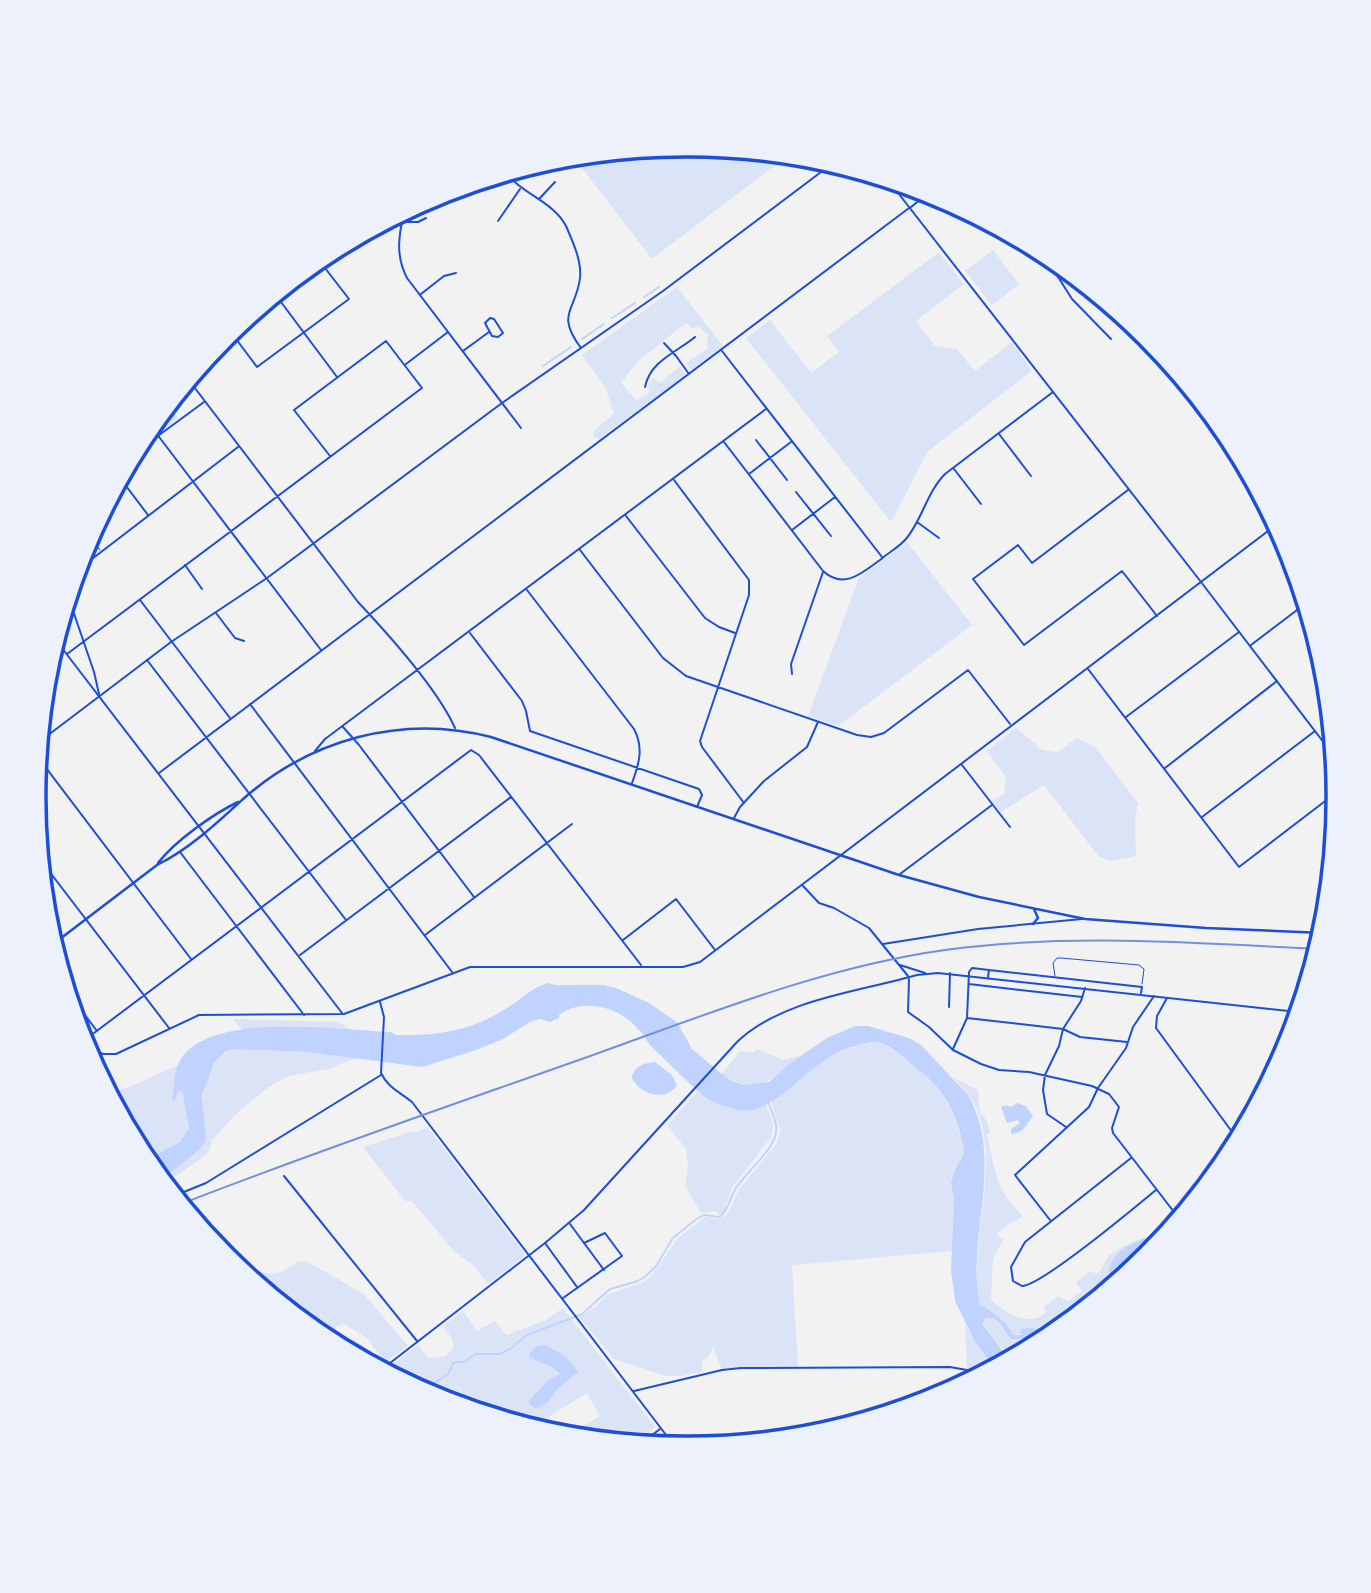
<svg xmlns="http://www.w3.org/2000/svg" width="1371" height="1593" viewBox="0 0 1371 1593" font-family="Cabin,sans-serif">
	<rect width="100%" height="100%" fill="#f2f2f2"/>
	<path fill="#dbe4f7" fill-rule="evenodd" d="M686,144L784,154L786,157L652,259L572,155Z
		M993,250L1019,284L992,305L965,271Z
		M939,252L964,284L916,321L935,346L957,349L975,371L1012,342L1032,371L928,451L891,522L746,338L770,320L811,373L839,352L827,336Z
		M677,287L723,346L691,370L686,363L708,348L707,339L709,336L698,326L692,329L686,323L638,361L621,383L637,400L648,394L650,382L654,378L660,383L679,367L684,372V376L599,439L594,436L593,432L614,413L605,387L582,355Z
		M168,403L178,418L160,432L157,431L151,424Z
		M907,542L972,625L838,726L808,716L859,578Z
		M1016,728L1041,749L1057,753L1077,738L1095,747L1138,803L1135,822L1136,856L1111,861L1099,857L1044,785L1001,812L992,801L1004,794L1006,777L987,751Z
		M233,1019L339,1022L351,1030L293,1026L242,1030Z
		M878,1042C925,1065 957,1100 964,1153C959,1171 948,1179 954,1201L952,1251L792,1265L798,1367L722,1370L713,1347L709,1356L702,1361V1372L681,1376H666L614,1359L579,1317L595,1307L608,1294L642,1283L650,1277L678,1238L705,1217L719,1219L726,1215L730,1209L739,1189L777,1143L780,1131L771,1100C808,1073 831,1047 878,1042Z
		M233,1049L308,1052L356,1058L328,1069L289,1076L267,1088L236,1114L212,1140L210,1149L205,1156L176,1176L161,1181L157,1176L167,1175L198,1151C201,1121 199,1062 233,1049Z
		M758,1049L783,1060L802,1055C773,1076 759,1100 722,1074L740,1051L752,1053Z
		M178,1065L176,1082L178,1092L182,1089L183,1092L189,1128L180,1142L145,1160L108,1093L132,1086Z
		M952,1077L978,1090L980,1113L987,1121L990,1133L987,1135C996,1170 995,1190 1023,1216C1014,1223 1003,1225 997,1235L1003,1240L993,1259L991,1299C1006,1314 1027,1327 1046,1313L1044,1307L1058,1296L1068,1301L1082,1291L1076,1282L1090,1271L1097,1274C1105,1267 1104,1261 1109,1256C1117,1249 1131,1242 1140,1239C1113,1255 1110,1258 1107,1290L1052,1335L1031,1327L1020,1330L1021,1334L1014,1335L1006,1322L984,1306H980C966,1243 1007,1153 970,1097C965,1090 958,1083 952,1077Z
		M698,1091C715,1107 745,1116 765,1103C770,1115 776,1124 771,1137L732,1188L724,1213L719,1215L715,1211L701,1213L685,1186L688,1166L686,1149L667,1125Z
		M427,1127L524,1253L523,1257L488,1284L473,1265L453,1250L412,1201H405L363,1147L410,1132H419Z
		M300,1261L308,1262L364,1294L408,1346L385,1362L367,1338L344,1324L336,1326V1330L364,1346L359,1352C346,1351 334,1345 323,1339L255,1283L253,1270C283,1277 276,1273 300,1261Z
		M563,1308L655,1427L634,1444L566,1437L600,1416L587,1393L548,1417L558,1436L436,1399L384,1371L418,1345L428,1358L445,1356L453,1349L452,1339L443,1326L463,1311L477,1331L495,1321L506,1335L546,1320ZM541,1361L576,1375C559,1384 552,1402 535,1409L528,1402C538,1393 547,1377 560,1375V1372Z
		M985,1318C1001,1317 1002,1333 1013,1341L1036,1337L1044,1341L1009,1359L984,1324Z
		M965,1324L975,1342L994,1367L980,1375L967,1370Z"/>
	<path fill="#bfd3fe" d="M549,983L555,985H604L616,988L649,1003L677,1022L692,1049L722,1074L732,1081L743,1085L769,1082L789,1064L827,1038L855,1026H868L909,1038L921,1045L968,1095C1006,1162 965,1236 980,1306H984L1005,1322L1014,1335H1021L1020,1330L1031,1327L1052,1335L1045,1341L1036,1336L1013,1340C1002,1333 1002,1316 985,1318L983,1324L1009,1360L994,1367L975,1342L955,1301L951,1270L954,1201L951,1183L955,1170L964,1153C960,1120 946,1091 920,1071C908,1061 896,1049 881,1043C873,1041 863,1044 855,1046C816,1056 793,1094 757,1109C742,1114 718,1105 706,1098C688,1082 671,1066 654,1049C647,1043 644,1034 637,1028C618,1006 582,998 559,1015V1018L550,1022L540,1019L530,1022L503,1039L476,1050L422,1067L308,1052L233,1049L225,1052L214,1063L202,1096L206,1141L198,1151L174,1170L167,1175L157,1176L145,1160L180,1142L189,1128L182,1090L178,1092L174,1101L172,1099C174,1087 174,1068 182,1057C216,1011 340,1030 391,1032L396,1035C437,1036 472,1031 507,1008C522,999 532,987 549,983Z
		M655,1062L672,1075L677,1085C666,1102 640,1095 632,1078C633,1066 645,1063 655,1062Z
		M1017,1103L1026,1106L1033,1116C1027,1124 1023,1134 1011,1134V1129L1020,1123L1018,1120L1007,1123L1001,1107L1006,1105L1011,1107Z
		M1170,1229L1146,1258L1108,1290C1109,1282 1108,1274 1110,1267C1115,1245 1151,1236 1170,1229Z
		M544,1345C558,1351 570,1358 578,1372L559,1388L547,1403L535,1409L528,1402L548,1380L560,1374L554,1368L530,1358L529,1354L537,1346Z"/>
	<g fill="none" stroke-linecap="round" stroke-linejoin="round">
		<path stroke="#bfd3fe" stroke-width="2" d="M644,297L659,287
			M612,318L635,303
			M582,339L604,324
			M543,366L571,347
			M371,1364L406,1377L416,1384L429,1386L448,1374L454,1362H465L475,1354H500L510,1349L527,1335L582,1314L610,1289L638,1281L646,1276L656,1266L673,1238L695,1220L704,1215L720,1217C729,1209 730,1198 736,1188C746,1172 773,1151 776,1133C778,1122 771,1111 768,1101"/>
		<path stroke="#1d4ed8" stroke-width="1" d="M89,535L100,550
			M1055,976L1053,963L1057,958H1061L1139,965L1144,969L1142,984"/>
		<path stroke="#1d4ed8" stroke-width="2" d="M506,173C522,194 554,202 566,226C572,240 582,261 580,278C576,311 555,313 581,348
			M539,199L555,182
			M404,211C399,235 395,255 407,278L521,428
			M498,221L520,189
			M383,222H418L426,218
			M1041,250L1072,299L1111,339
			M275,294L337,377
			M421,294L444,276L456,273
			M490,318L494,319L503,333L498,337L492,336L485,323Z
			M230,331L257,367L349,299L318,259
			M664,343L676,356L689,374
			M463,351L489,332
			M722,351L882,557
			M406,364L448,332
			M188,379L358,602C389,635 437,688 455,728
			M645,387C650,361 677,352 695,337
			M150,425L321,650
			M999,434L1031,476
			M756,440L787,480
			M724,442L823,571C844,590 862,573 880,560C888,553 899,547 906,539C922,520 927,492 945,474L1053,392
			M132,455L204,402
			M954,469L981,504
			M749,474L791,442
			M120,478L148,515
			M674,480L749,580V595L700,741L702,747L744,803
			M1128,490L1032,563L1018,545L973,579L1024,645L1122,571L1157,616
			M796,492L831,536
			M626,516L705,618L719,627L735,633
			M917,522L939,538
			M792,530L835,497
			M580,550L663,658L686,676L857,735L871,737L884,733L968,670L1010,724
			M185,565L202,589
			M75,572L238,447
			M527,590L634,729C644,748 639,764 632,783
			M68,596L94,672L99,694
			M140,600L230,718
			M216,613L235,638L244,641
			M470,633L522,701L526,711L530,731L699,789L702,795L697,807
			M1251,645L1305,604
			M67,654L422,388L386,341L294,410L330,456
			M147,660L346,920
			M1088,669L1239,867L1337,792
			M792,674L791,664L823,572
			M250,704L452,972
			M1126,717L1239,632
			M343,727L359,745L474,897
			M315,751L325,739L766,409
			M37,756L191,959
			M962,765L1010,827
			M1165,768L1277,681
			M159,773L909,208
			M1202,817L1315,731
			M734,818L740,807L764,781L807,747L818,722
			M180,852L304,1015
			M39,858L169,1028
			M900,874L992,805
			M425,935L572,824
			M623,940L676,899L715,950
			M883,944L978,929L1082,919
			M300,955L511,797
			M988,977L989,970L1142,987L1141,993
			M909,979L908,1012L929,1027L953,1050L981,1064L999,1070L1029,1072L1092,1086L1109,1094L1119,1107L1112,1128L1113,1133L1174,1212
			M969,984L1082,997
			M66,990L97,1031
			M1167,998L1157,1016L1156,1028L1238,1140
			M949,1007L950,973
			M967,1018L1063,1029L1080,1037L1127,1042
			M82,1042L471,750L479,755L641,965
			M953,1049L967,1018L969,972L972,968L989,970
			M1066,1127L1047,1114L1043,1090L1045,1075L1059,1046L1063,1029L1081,1001L1085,988
			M1131,1158L1025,1242L1011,1267L1013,1281L1022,1286C1043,1285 1134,1208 1156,1190
			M284,1176L417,1341
			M174,1196L206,1183L381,1075
			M1050,1220L1015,1175L1089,1107L1098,1088L1126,1048L1133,1027L1154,996
			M570,1224L604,1270
			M545,1243L577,1287
			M563,1298L622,1256L605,1233L584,1243
			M640,1444L660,1429"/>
		<path stroke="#1d4ed8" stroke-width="2" d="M888,180L1201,582L1334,756
			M911,207L930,192
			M55,639L342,1013
			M39,742L171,642L267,578L502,403L663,291L833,163
			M803,886L819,903L834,908L869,928L908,976
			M900,965L925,973
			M380,1002L384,1017L381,1073C388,1088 400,1092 412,1102L676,1448
			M83,1045L103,1054H116L199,1015L344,1014L470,967H683L700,962L1276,525
			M381,1370L545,1243L584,1210L737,1042C782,999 859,992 917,975L938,973L1298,1012
			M634,1391L722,1370L741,1368L950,1367L967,1370L980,1375"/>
		<path stroke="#1d4ed8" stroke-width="2.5" d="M158,863C175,841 213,814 238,802
			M1033,924L1038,918L1034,909
			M52,945L157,865C189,849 216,824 242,800C310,739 402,714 491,737L899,875L979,897L1085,919L1206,928L1323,933"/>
		<path stroke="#7290e2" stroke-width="2" d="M181,1204C317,1151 455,1104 593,1055C708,1014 823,967 945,950C1069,933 1193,943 1318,949"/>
	</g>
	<path d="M0 0H1371V1593H0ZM685 157H687A639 639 0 0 1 1326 796V797A639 639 0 0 1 687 1436H685A639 639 0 0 1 46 797V796A639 639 0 0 1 685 157Z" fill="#edf1fc" fill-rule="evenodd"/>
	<path fill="none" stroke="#1d4ed8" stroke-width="3.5" d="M685 157H687A639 639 0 0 1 1326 796V797A639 639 0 0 1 687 1436H685A639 639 0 0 1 46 797V796A639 639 0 0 1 685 157Z"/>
</svg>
